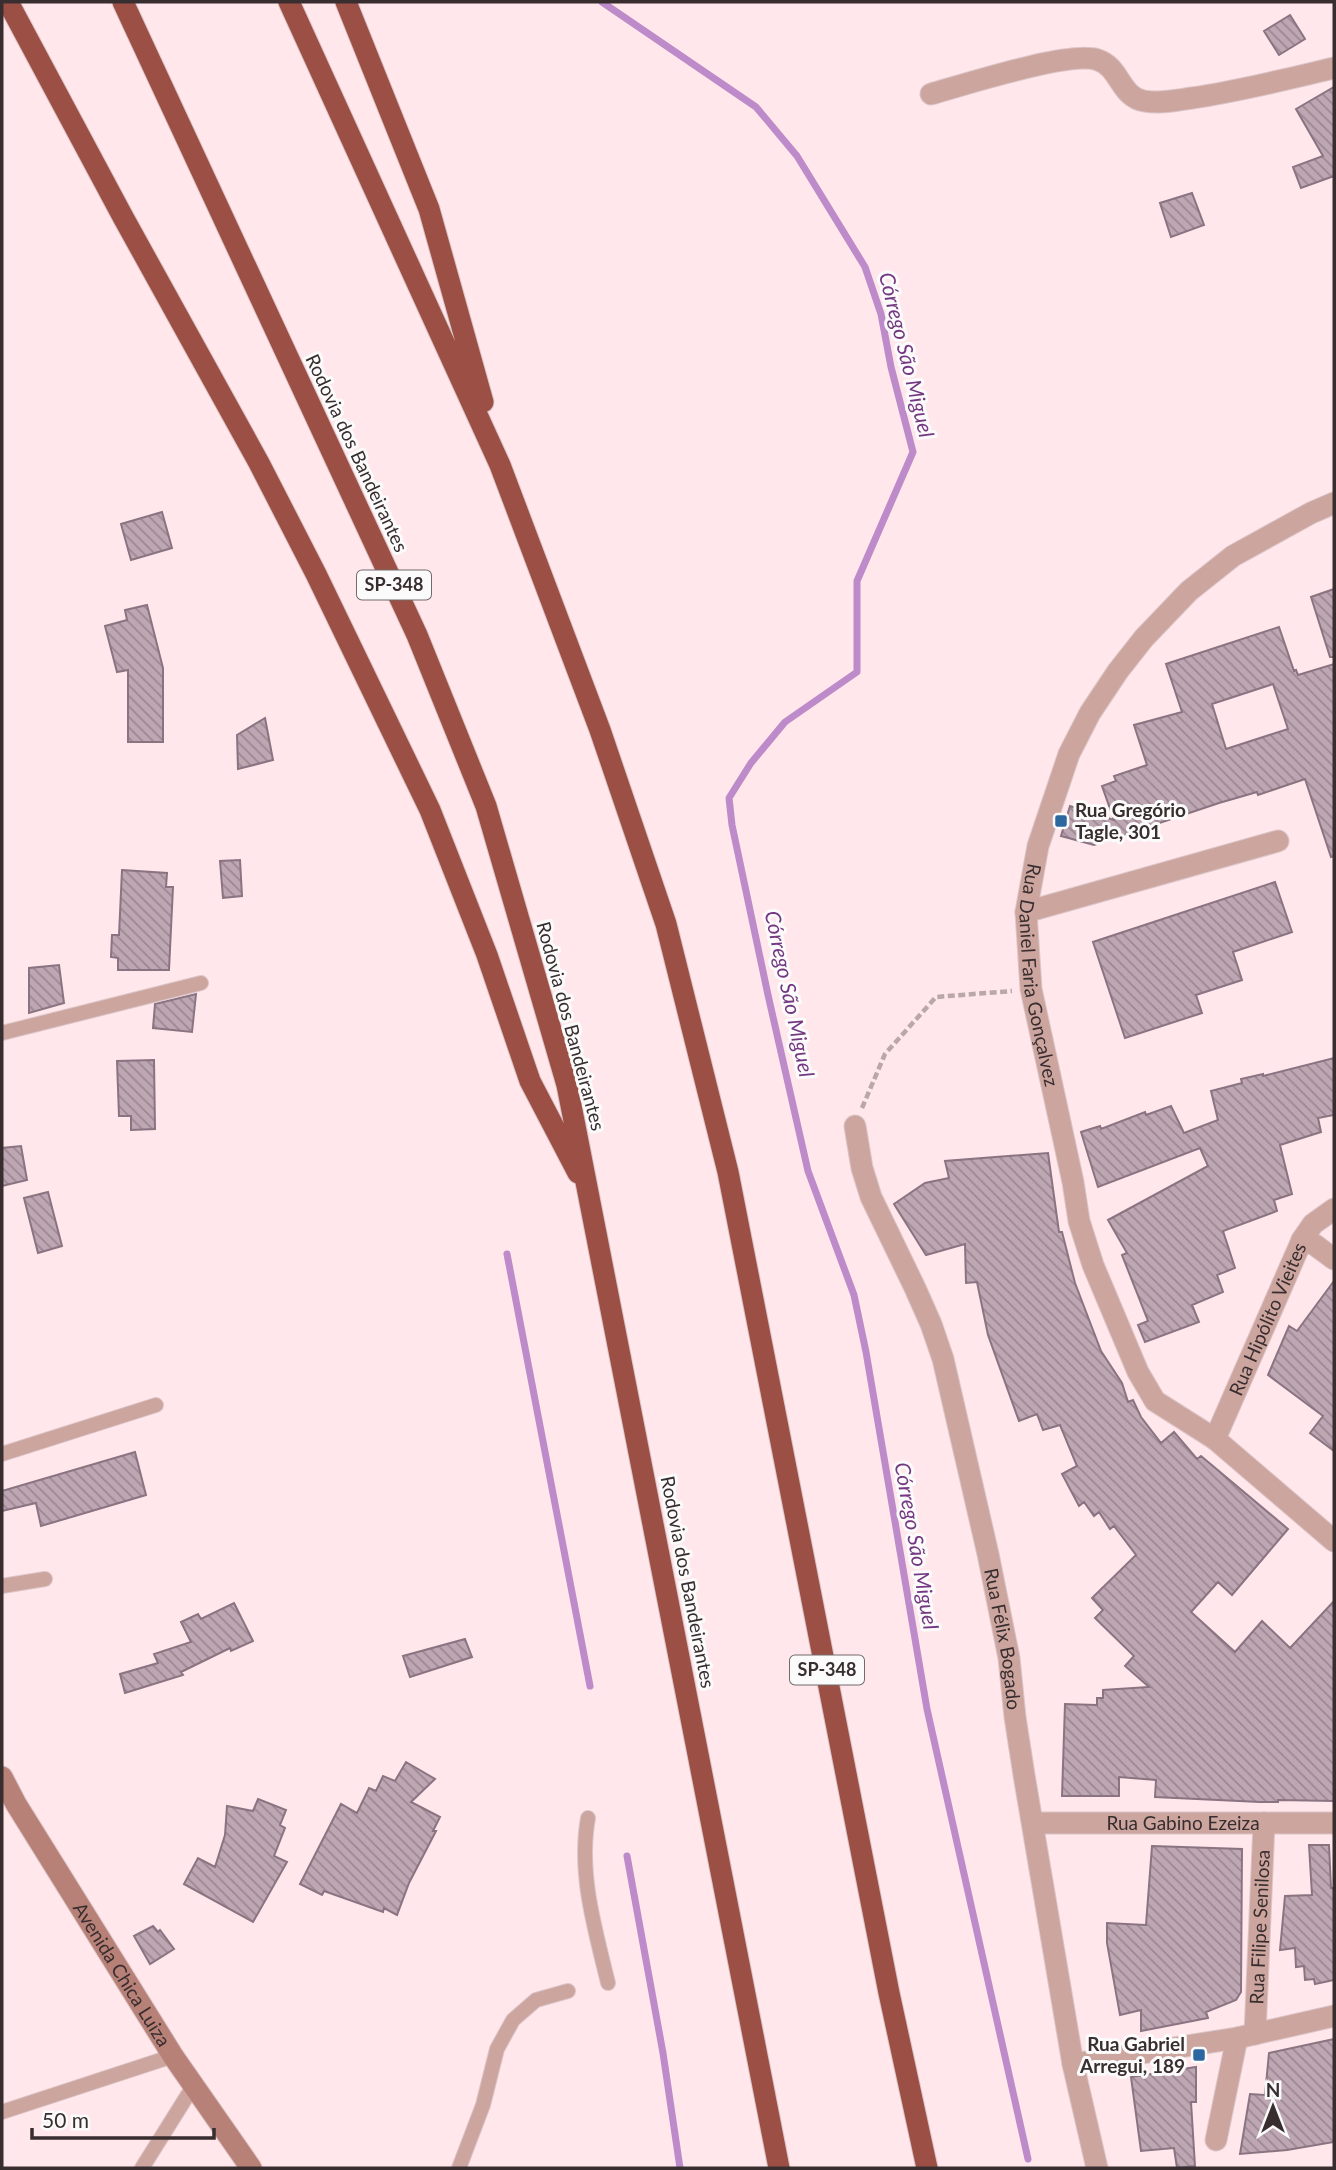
<svg xmlns="http://www.w3.org/2000/svg" width="1336" height="2170" viewBox="0 0 1336 2170" font-family="Lato,sans-serif">
	<defs>
		<pattern id="building-back-hatch" width="6" height="6" patternUnits="userSpaceOnUse" patternTransform="scale(1.75)"><rect width="6" height="6" fill="#bea6b3"/><path d="M-1 5l2 2M0 0l6 6M5-1l2 2" fill="none" stroke="#9b8892"/></pattern>
	</defs>
	<rect width="100%" height="100%" fill="#ffe7eb"/>
	<g fill="none" stroke-linecap="round" stroke-linejoin="round">
		<path stroke="#bd8bc9" stroke-width="7" d="M602,2L756,107L797,156L865,267L881,314L891,367L913,452L857,581V672L785,722L751,763L729,798L732,825L768,995L808,1171L854,1295L866,1352L927,1709L1028,2159
			M507,1254L590,1686
			M627,1856L663,2053L680,2168"/>
	</g>
	<path fill="url(#building-back-hatch)" stroke="#8a7481" stroke-width="2" fill-rule="evenodd" d="M1290,15L1305,39L1279,55L1264,31Z
		M1334,87V176L1301,188L1293,167L1323,156L1296,109Z
		M1192,193L1204,225L1171,237L1160,203Z
		M162,512L172,548L131,560L121,524Z
		M1334,589V657H1330L1311,597Z
		M147,605L163,668V742H128V670L117,672L105,626L127,620L125,610Z
		M1279,627L1294,671L1296,670L1298,675L1334,664V856L1331,857L1305,779L1258,795L1257,792L1219,803L1094,845L1061,836L1070,806L1114,820L1102,786L1116,781L1114,776L1147,765L1134,725L1182,712L1166,664ZM1273,684L1288,729L1226,749L1212,704Z
		M265,718L273,760L238,769L237,735Z
		M240,860L242,896L223,898L220,861Z
		M122,870L167,873L166,887H173L169,970H118V958L111,957L112,935H119Z
		M1275,882L1292,932L1233,952L1242,980L1196,995L1202,1013L1125,1038L1093,942Z
		M59,965L64,1003L29,1013V968Z
		M196,994L192,1032L153,1028L155,1004Z
		M1334,1058V1115L1318,1118L1321,1132L1280,1145L1292,1194L1274,1200L1277,1211L1223,1231L1235,1268L1217,1275L1223,1292L1192,1305L1199,1322L1145,1342L1138,1325L1148,1321L1122,1255L1127,1253L1108,1220L1208,1166L1200,1148L1098,1187L1081,1132L1100,1126L1101,1129L1145,1112L1146,1115L1171,1106L1184,1133L1218,1120L1211,1091L1242,1083L1241,1079L1263,1074V1076Z
		M154,1060L155,1129L131,1130V1116H119L117,1061Z
		M21,1146L27,1180L2,1186V1148Z
		M1048,1153L1059,1232H1062L1075,1283L1101,1351L1122,1383L1128,1402L1133,1400L1141,1417L1161,1443L1174,1432L1197,1459L1201,1456L1288,1529L1232,1595L1218,1582L1191,1612L1235,1652L1262,1621L1290,1648L1334,1601V1801L1278,1800V1802H1260L1155,1797L1156,1780L1119,1777V1796H1062L1065,1704L1097,1705V1698H1103V1690L1149,1687L1125,1666L1134,1656L1095,1618L1103,1610L1092,1598L1136,1555L1114,1526L1110,1529L1099,1512L1094,1516L1084,1502L1079,1506L1062,1474L1077,1466L1060,1425L1043,1430L1037,1414L1019,1421L988,1335L977,1282L966,1283L965,1244L926,1255L894,1204L925,1183L949,1178L945,1161Z
		M48,1192L62,1246L38,1253L24,1198Z
		M1334,1281V1451L1310,1433L1323,1416L1268,1375L1289,1326L1297,1331Z
		M135,1452L146,1495L41,1526L36,1503L2,1511V1491Z
		M234,1603L253,1641L231,1651L230,1648L181,1672L183,1675L125,1693L120,1674L158,1663L154,1654L191,1642L181,1622L198,1614L201,1619Z
		M465,1639L472,1657L410,1677L403,1656Z
		M406,1762L435,1779L411,1802L440,1817L433,1831H436L409,1883L397,1915L384,1908L383,1912L324,1891L322,1895L300,1884L341,1804L357,1813L369,1788L376,1791L383,1776L395,1781Z
		M258,1799L286,1810L280,1825L285,1828L274,1856L287,1862L253,1922L184,1884L198,1858L215,1867L225,1835L227,1806L253,1811Z
		M1309,1845H1329L1331,1888H1334V1980L1315,1984L1314,1979L1305,1980L1304,1966L1296,1967L1295,1948L1280,1950L1285,1896L1312,1895Z
		M1152,1846L1242,1849L1241,1992L1236,2000L1206,2012L1208,2018L1141,2031V2010L1120,2015L1107,1943V1923L1146,1925Z
		M153,1926L158,1932L160,1930L174,1949L150,1964L134,1936Z
		M1334,2039V2142L1287,2150L1240,2154L1250,2094L1265,2095L1269,2053Z
		M1196,2067V2102H1191L1195,2166L1177,2168L1174,2148L1141,2151L1131,2077Z"/>
	<g fill="none" stroke-linecap="round" stroke-linejoin="round">
		<g stroke="#dbc6c9" stroke-width="16">
			<path id="service" d="M2,1033L201,983
				M2,1454L156,1405
				M2,1586L45,1579
				M588,1818C578,1873 595,1929 608,1983
				M2,2112L173,2056
				M142,2168L194,2085
				M459,2168L483,2105L497,2049L513,2020L536,2000L568,1991"/>
		</g>
		<g stroke="#dbc6c9" stroke-width="23">
			<g id="minor">
				<path d="M931,94C963,85 1071,50 1098,60C1120,67 1120,97 1144,101C1160,104 1177,100 1192,98C1240,91 1287,79 1334,68"/>
				<path id="s1" d="M1334,503L1311,513L1233,556L1189,591L1144,638L1118,671L1090,713L1069,754L1038,846L1026,912L1031,989L1073,1182L1079,1221L1093,1265L1138,1372L1155,1401L1215,1439L1334,1541"/>
				<path d="M1026,912L1278,841"/>
				<path id="s2" d="M855,1126L862,1168L871,1197L915,1288L931,1324L943,1359L988,1554L1009,1658L1015,1717L1024,1775L1073,2064L1097,2168"/>
				<path d="M1302,1240L1315,1245L1334,1259"/>
				<path id="s3" d="M1215,1439L1302,1240L1313,1224L1334,1209"/>
				<path id="s4" d="M1033,1823H1334"/>
				<path id="s5" d="M1255,2034L1264,1823"/>
				<path d="M1073,2064L1237,2038L1334,2016"/>
				<path d="M1216,2140L1237,2038"/>
			</g>
		</g>
		<g stroke="#dbc6c9" stroke-width="23">
			<g id="secondary">
				<path id="s6" d="M2,1777L16,1804L173,2056L251,2168"/>
			</g>
		</g>
		<g stroke="#dbc6c9" stroke-width="23">
			<path id="motorway" d="M8,2L123,217L259,463L316,574L430,810L487,955L530,1081L578,1173
				M123,2L417,635L486,806L567,1085L779,2168
				M289,2L500,465L600,730L666,924L728,1172L889,1993L927,2168
				M346,2L429,209L483,402"/>
		</g>
		<path stroke="#baa7aa" stroke-width="4.5" stroke-dasharray="7 3.5" stroke-linecap="butt" d="M862,1108L885,1054L936,997L1012,991"/>
		<use href="#service" stroke="#cca59f" stroke-width="14"/>
		<use href="#minor" stroke="#cca59f" stroke-width="21"/>
		<use href="#secondary" stroke="#b88178" stroke-width="21"/>
		<use href="#motorway" stroke="#9c5045" stroke-width="21"/>
	</g>
	<g fill="#2c679f" stroke="#fbfbfb" stroke-width="2.5">
		<rect x="1054" y="814" width="14" height="14" rx="3.5"/>
		<rect x="1192" y="2048" width="14" height="14" rx="3.5"/>
	</g>
	<g text-anchor="middle" stroke-width="6" stroke-linejoin="round" paint-order="stroke">
		<g fill="#fbfbfb" stroke="#726b6c" stroke-width="2">
			<rect x="357" y="570.5" width="74" height="29" rx="5"/>
			<rect x="790" y="1655.5" width="74" height="29" rx="5"/>
		</g>
		<g font-size="18" font-weight="bold" fill="#382d2f">
			<text x="394" y="591">SP-348</text>
			<text x="827" y="1676">SP-348</text>
		</g>
		<g font-size="19" fill="#382d2f" stroke="#fbfbfb">
			<text transform="translate(357 453) rotate(65)" y="7">Rodovia dos Bandeirantes</text>
			<text dy="7" stroke="none"><textPath href="#s1" startOffset="602">Rua Daniel Faria Gonçalvez</textPath></text>
			<text transform="translate(571 1026) rotate(75)" y="7">Rodovia dos Bandeirantes</text>
			<text dy="7" stroke="none"><textPath href="#s3" startOffset="131">Rua Hipólito Vieites</textPath></text>
			<text transform="translate(688 1582) rotate(79)" y="7">Rodovia dos Bandeirantes</text>
			<text dy="7" stroke="none"><textPath href="#s2" startOffset="537">Rua Félix Bogado</textPath></text>
			<text dy="7" stroke="none"><textPath href="#s4" startOffset="150">Rua Gabino Ezeiza</textPath></text>
			<text dy="7" stroke="none"><textPath href="#s5" startOffset="107">Rua Filipe Senilosa</textPath></text>
			<text dy="7" stroke="none"><textPath href="#s6" startOffset="231">Avenida Chica Luiza</textPath></text>
		</g>
		<g font-size="19" font-weight="bold" fill="#382d2f" stroke="#fbfbfb" text-anchor="start">
			<text x="1075" y="817">Rua Gregório<tspan x="1075" dy="22">Tagle, 301</tspan></text>
			<text x="1185" y="2051" text-anchor="end">Rua Gabriel<tspan x="1185" dy="22">Arregui, 189</tspan></text>
		</g>
		<g font-size="21" font-style="italic" fill="#743782" stroke="#fbfbfb">
			<text transform="translate(906 355) rotate(76)" y="7">Córrego São Miguel</text>
			<text transform="translate(789 994) rotate(78)" y="7">Córrego São Miguel</text>
			<text transform="translate(916 1546) rotate(80)" y="7">Córrego São Miguel</text>
		</g>
	</g>
	<rect width="1336" height="2170" fill="none" stroke="#382d2f" stroke-width="7"/>
	<g transform="translate(1273 2107)" stroke="#fbfbfb" stroke-width="5" paint-order="stroke">
	<path d="M0-5L12 26L0 18L-12 26Z" fill="#382d2f"/>
	<text y="-10" font-size="19" font-weight="bold" text-anchor="middle" fill="#382d2f">N</text>
	</g>
	<path d="M32 2128v10h182v-10" fill="none" stroke="#382d2f" stroke-width="3.5"/>
	<text x="42" y="2128" font-size="21" fill="#382d2f" stroke="#fbfbfb" stroke-width="5" paint-order="stroke">50 m</text>
</svg>
